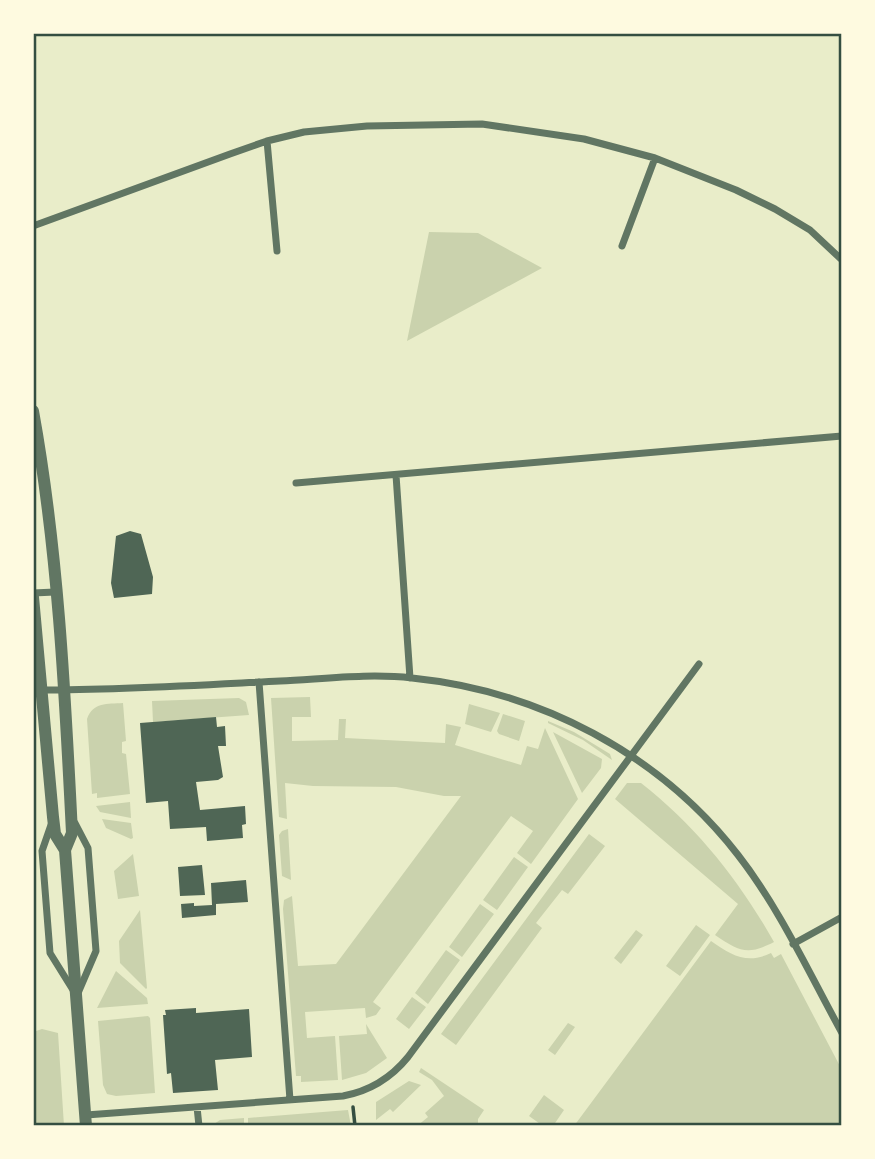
<svg xmlns="http://www.w3.org/2000/svg" width="875" height="1159" viewBox="0 0 875 1159" font-family="'Space Grotesk',sans-serif">
	<rect width="100%" height="100%" fill="#e9edc9"/>
	<path fill="#cad2ad" d="M429,232L478,233L542,268L407,341Z
		M310,697L311,717H292V741L338,740L339,719H346L345,738L445,743L446,724L461,727L455,745L521,765L527,746L538,749L545,728L578,799L531,864L517,853L533,831L511,816L373,1002L381,1008L376,1015L366,1018L365,1008L305,1012L307,1038L335,1036L338,1080L301,1082V1076H296L283,909L284,900L292,896L298,966L336,964L461,796H444L396,787L313,786L285,783L287,819L279,817L271,698Z
		M239,698L246,702L249,715L153,722L152,701Z
		M123,703L126,741L122,742V753L126,754L130,794L97,798V793L92,794L87,719C93,702 107,704 123,703Z
		M469,704L500,713L491,732L465,724Z
		M503,714L525,721L519,741L499,734L497,731Z
		M548,721L574,732L610,754L612,760L583,740L548,723Z
		M553,732L602,759L601,768L582,793Z
		M627,783H641C697,827 739,880 774,942C747,956 739,951 715,935L738,904L615,799Z
		M130,802L131,818L100,812L96,806Z
		M102,819L131,823L133,838L131,839L106,828Z
		M288,829L291,880L282,876L279,835L282,831Z
		M589,834L605,846L568,894L562,890L536,923L542,928L456,1045L441,1034Z
		M133,854L139,896L118,899L114,871Z
		M514,857L528,867L497,910L483,900Z
		M480,904L494,914L462,957L449,947Z
		M140,910L147,988L146,989L120,963L119,941Z
		M696,925L710,935L680,976L666,966Z
		M636,930L643,935L621,964L614,958Z
		M711,941C731,955 747,965 771,953L774,958L781,954L842,1070V1126H574Z
		M446,950L460,960L428,1004L415,993Z
		M116,971L147,998L148,1004L97,1008Z
		M412,997L426,1007L409,1029L396,1019Z
		M148,1016L150,1018L155,1093L116,1096L107,1094L103,1085L98,1021Z
		M568,1023L575,1027L555,1055L548,1050Z
		M366,1024L387,1058L366,1073L342,1080L339,1036L367,1034Z
		M42,1029L58,1033L64,1126H33V1032Z
		M421,1068L484,1110L478,1119V1126H417L428,1117L425,1113L444,1096L432,1080L419,1072Z
		M409,1081L421,1085L393,1112L390,1109L376,1120V1102Z
		M544,1095L564,1110L553,1126H543L529,1116Z
		M348,1110L351,1126H248V1118Z
		M244,1118V1126H211L220,1120Z"/>
	<path fill="#4f6655" d="M130,531L141,534L153,577L152,594L114,598L111,583L116,536Z
		M216,717L217,727L225,726L226,746H218L223,777L218,780L196,782L200,810L245,806L246,824L242,825L243,838L207,841L206,827L170,829L168,801L146,803L140,723Z
		M202,865L205,895L180,896L178,867Z
		M246,880L248,902L216,904V915L182,918L181,904L194,903V906L212,905L211,883Z
		M196,1008V1013L249,1009L252,1057L215,1060L218,1090L173,1093L171,1073L167,1074L163,1015H166L165,1010Z"/>
	<g fill="none" stroke-linecap="round" stroke-linejoin="round">
		<path stroke="#344e41" stroke-width="3.5" d="M353,1107L355,1126"/>
		<path stroke="#617663" stroke-width="7" d="M267,141L277,251
			M33,226L230,154L267,141L304,132L367,126L482,124L584,139L655,158L736,190L775,209L810,230L842,260
			M622,246L655,158
			M396,475L410,678
			M296,483L842,436
			M33,593L55,592
			M259,682L290,1100
			M42,690C121,690 201,685 280,681C323,679 369,673 412,678C539,691 659,753 738,855C780,909 809,973 842,1033
			M75,823L88,848L96,951L78,993
			M51,825L42,851L50,953L73,990
			M793,944L842,917
			M197,1107L199,1126
			M86,1115L343,1096C370,1091 391,1078 408,1057L699,664"/>
		<path stroke="#617663" stroke-width="12" d="M33,411C58,549 65,693 72,833L65,850L86,1126
			M33,597L53,817L55,834L65,850"/>
	</g>
	<rect width="875" height="1159" fill="none" stroke="#fefae0" stroke-width="70"/>
	<rect x="35" y="35" width="805" height="1089" fill="none" stroke="#344e41" stroke-width="2.5"/>
</svg>
